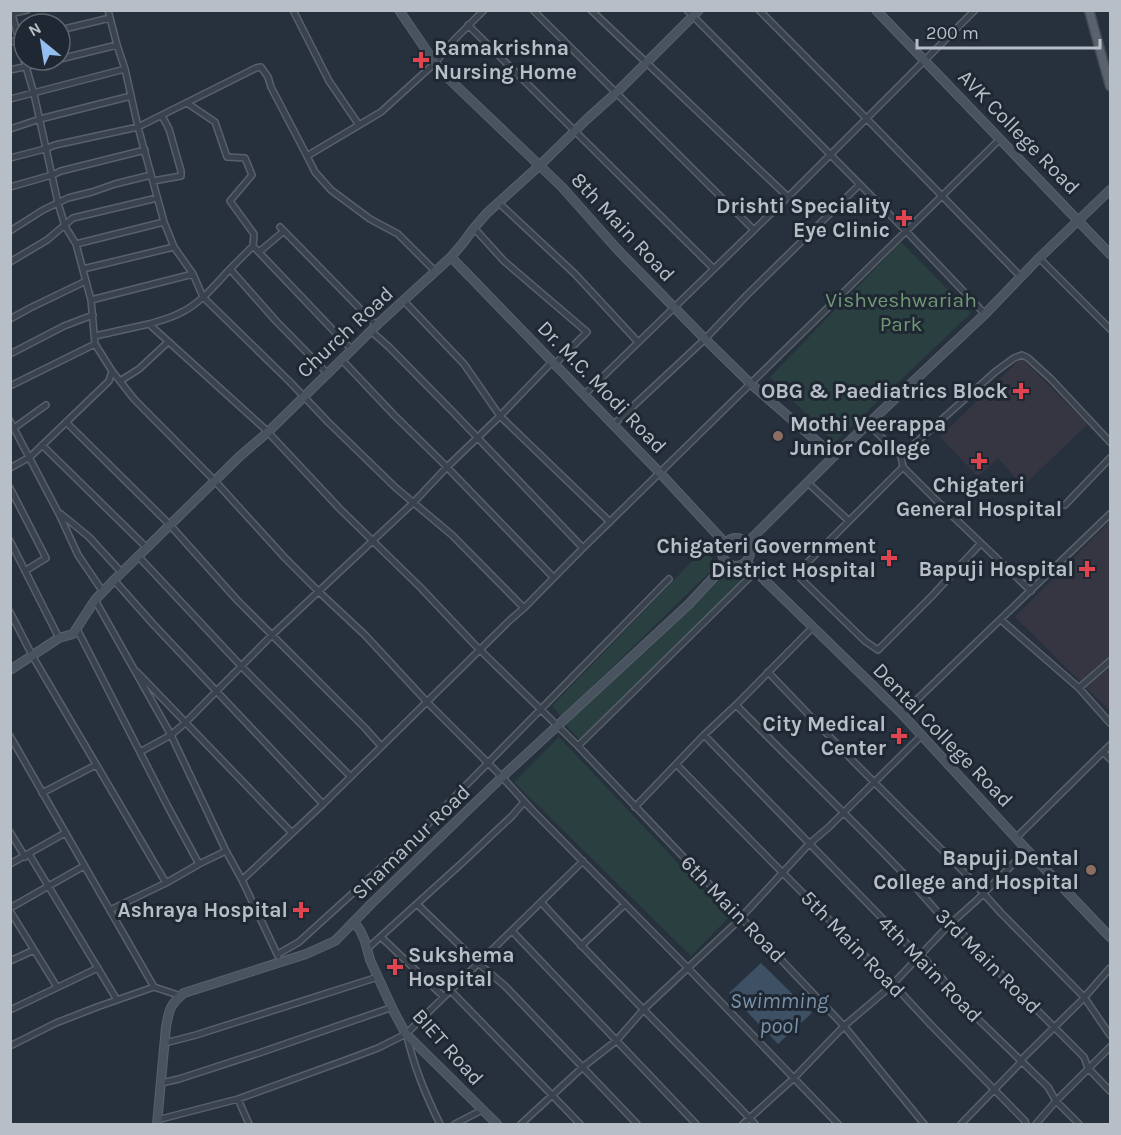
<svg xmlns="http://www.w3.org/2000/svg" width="1121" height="1135" viewBox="0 0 1121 1135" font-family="Karla,sans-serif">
	<rect width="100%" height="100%" fill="#27313d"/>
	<path fill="#363542" d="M1021,358L1088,424L1023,486L998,458L978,477L940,437Z
		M1110,521V711L1015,617Z"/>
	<path fill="#2a3f3f" d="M901,242L971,313L834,443L770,377Z
		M704,549L717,565L561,717L552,706Z
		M726,567L741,581L581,741L565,724Z
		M559,737L729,917L691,956L514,782Z"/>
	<path fill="#3d5064" d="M761,963L812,1013L778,1044L729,993Z"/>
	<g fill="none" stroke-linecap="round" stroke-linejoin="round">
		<g stroke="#58616b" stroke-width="8">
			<path id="street" d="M11,10L24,59
				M108,10L117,45L125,69L138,127L164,222L174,247L193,274L203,297L290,382L328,422L396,488L452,535L524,608
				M293,10L329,81L359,125
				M533,10L753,229
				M591,10L788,197
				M687,10L906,231L985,314
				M759,10L866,118L1021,277
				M10,14L27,10
				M468,25L714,269
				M60,30L110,18
				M10,42L24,38
				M60,59L117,45
				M24,60L34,94L58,203L65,226L76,244L91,300L95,344L112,371L134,399L215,481L285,558L318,591L365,635L427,702L502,777L532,810L687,967L838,1124
				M10,70L56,60
				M10,99L125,69
				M187,103L215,122L227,157L245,158L252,175L230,201L254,234L253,246
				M10,129L40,119L131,96
				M10,158L45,149L55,145L138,127L256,68L261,67L268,77L271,87L307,156
				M153,181L181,176V171L169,129L162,116
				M10,187L52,175L61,171L145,150
				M499,203L575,274L638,342
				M280,227L377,326
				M474,228L504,261L587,332L554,365
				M10,231L43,210L68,198L92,192L115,184L151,175
				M76,244L164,222
				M259,252L284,231
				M1039,258L1110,329
				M10,262L47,240L73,218L157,198
				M83,269L174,247
				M230,269L253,246L352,350
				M435,271L398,234L370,219L331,190L315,172L307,156L381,112L435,63L454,40L484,10
				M91,300L193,274
				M404,301L464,364L500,416L610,522
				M10,319L30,308L86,281
				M371,331L389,347L452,411L583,548
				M95,336L149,324
				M10,354L64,326L93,315
				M342,360L394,415L442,462L553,577
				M328,374L276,321L230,269C215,285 200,304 180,313C171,318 159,321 149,324L265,429L340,509L420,587L474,644L578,746L844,1026L924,1124
				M120,381L139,369L168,342
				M10,386L95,344
				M584,395L788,197L975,10
				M10,421L60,516L78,555L103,592
				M66,422L170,525L237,600L365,728L381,746
				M868,424L901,456L995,372L1014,358L1022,355L1028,358L1051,379L1110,442
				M613,425L705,339L747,295L859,185
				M14,428L46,405
				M42,445L147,548
				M901,456L903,467L796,574L865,641L878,650L932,596L981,543
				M903,467L941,505L1031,591
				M10,468L30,457L109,381L112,371
				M808,483L849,521
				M10,488L46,558L25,571
				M1065,505L1110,458
				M61,514L89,537L122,573
				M10,541L59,638
				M138,556L241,666L350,776
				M114,580L153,624L323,804L242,880
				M95,600L171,735L226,851L242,880L278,956
				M10,612L33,657L166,883
				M1001,620L1079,688L1110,723
				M77,629L167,805L199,864
				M137,672L292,833
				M768,672L856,764L965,873L1001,913L1084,997L1110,1035
				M1079,688L1110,661
				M736,705L865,834L903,873L949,925L962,933L993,966L1084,1057L1088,1068L1110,1091
				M902,714L1110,514
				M704,735L912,949L921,955L979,1020L1048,1087L1056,1101L1079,1124
				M10,736L154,987
				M578,746L755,572
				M140,752L171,735L185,723L272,635L413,503L447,467L500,416L552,362
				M1103,752L1110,759
				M677,765L770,860L892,983L931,1025L1025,1121L1026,1124
				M42,793L96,765
				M323,804L509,621L524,608L583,548L1000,139
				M635,807L704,735L736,705L812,628
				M10,832L25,857
				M1016,838L1110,745
				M29,854L117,1000
				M10,864L65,833
				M541,902C610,978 684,1049 755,1124
				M418,905L478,963L505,986L637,1124
				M10,908L84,866
				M110,910L166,883L199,864L226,851
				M10,911L57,987
				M512,931L696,1124
				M381,937L444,997
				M581,946L625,904
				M367,949L463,862L512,816L524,802
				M278,954L299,942L418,834L669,579
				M10,961L34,950
				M451,991L580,1124
				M10,1010L98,968
				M407,1036C414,1067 426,1096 440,1124
				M165,1043L196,1035L378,977
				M10,1046L56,1023L97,1007L154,987L181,996
				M161,1083L179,1079L259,1053L393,1007
				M238,1099L249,1124
				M157,1120L238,1099L346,1060L378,1048L406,1034L583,861
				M455,1124L482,1110
				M521,1124L584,1066L616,1041L644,1009L735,924L809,844L829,827L921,736
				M743,1124L794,1078L844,1026L890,987L949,925L977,900L1027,850
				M961,1124L1022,1061L1021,1060L1082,1000L1110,968
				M1036,1124L1056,1101L1110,1047"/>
		</g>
		<g stroke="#58616b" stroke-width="10">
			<path id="secondary" d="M399,10L435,63L448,78L562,187L617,249L705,339L751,384L834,456
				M876,10L1110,254
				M451,257L660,473L726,544
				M722 552a14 14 0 1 1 28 0a14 14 0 1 1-28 0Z
				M746,544L834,456L985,314L1039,258L1110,190
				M746,562L902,714L1027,850L1110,937
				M10,670L59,638L73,634L95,600L114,580L240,456L268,432L380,322L451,257L463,243L474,228L487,213L539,166L587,119L616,93L699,10
				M354,922L360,930L365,941L370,960L394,1012L406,1034L497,1124
				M157,1124L166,1027C169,1010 170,1004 184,993L306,954L335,941L371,904L502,777L689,604L727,563"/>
		</g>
		<g stroke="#444c56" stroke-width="11">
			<path id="primary" d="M1089,10L1110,86"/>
		</g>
		<use href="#street" stroke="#3a434d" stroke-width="5"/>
		<use href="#secondary" stroke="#495360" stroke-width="8"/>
		<use href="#primary" stroke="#59626d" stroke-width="8"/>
	</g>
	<g fill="#e0444e" stroke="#1f2832" stroke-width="2">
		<path d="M418 51h6v6h6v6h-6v6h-6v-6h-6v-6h6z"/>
		<path d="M901 209h6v6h6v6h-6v6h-6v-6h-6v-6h6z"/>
		<path d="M1018 382h6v6h6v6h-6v6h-6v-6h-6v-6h6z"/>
		<path d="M976 452h6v6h6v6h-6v6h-6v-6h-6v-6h6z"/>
		<path d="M886 549h6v6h6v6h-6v6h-6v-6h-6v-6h6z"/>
		<path d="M1084 560h6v6h6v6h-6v6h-6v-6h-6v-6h6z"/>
		<path d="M896 727h6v6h6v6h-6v6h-6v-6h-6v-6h6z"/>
		<path d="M298 901h6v6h6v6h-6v6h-6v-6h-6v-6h6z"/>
		<path d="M392 958h6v6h6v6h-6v6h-6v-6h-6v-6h6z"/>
	</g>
	<g fill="#8d6e63" stroke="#1f2832" stroke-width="2">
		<circle cx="778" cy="436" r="6"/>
		<circle cx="1091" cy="870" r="6"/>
	</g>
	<g text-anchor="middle" stroke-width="6" stroke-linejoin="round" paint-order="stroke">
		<g font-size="21" font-weight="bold" fill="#b7bec8" stroke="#1f2832" text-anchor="end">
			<text x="434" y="55" text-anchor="start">Ramakrishna<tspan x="434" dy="24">Nursing Home</tspan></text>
			<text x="890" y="213">Drishti Speciality<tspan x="890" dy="24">Eye Clinic</tspan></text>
			<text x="1008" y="398">OBG &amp; Paediatrics Block</text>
			<text x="790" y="431" text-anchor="start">Mothi Veerappa<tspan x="790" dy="24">Junior College</tspan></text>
			<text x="979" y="492" text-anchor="middle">Chigateri<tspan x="979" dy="24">General Hospital</tspan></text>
			<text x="876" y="553">Chigateri Government<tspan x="876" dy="24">District Hospital</tspan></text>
			<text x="1074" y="576">Bapuji Hospital</text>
			<text x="886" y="731">City Medical<tspan x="886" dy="24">Center</tspan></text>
			<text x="1079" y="865">Bapuji Dental<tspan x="1079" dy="24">College and Hospital</tspan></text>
			<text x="288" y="917">Ashraya Hospital</text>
			<text x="408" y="962" text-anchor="start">Sukshema<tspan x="408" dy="24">Hospital</tspan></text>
		</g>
		<g font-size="21" fill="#b7bec8" stroke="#1f2832">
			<text transform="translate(1019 132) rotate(46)" y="7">AVK College Road</text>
			<text transform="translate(623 227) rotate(47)" y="7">8th Main Road</text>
			<text transform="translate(345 332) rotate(-43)" y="7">Church Road</text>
			<text transform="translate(602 387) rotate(46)" y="7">Dr. M.C. Modi Road</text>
			<text transform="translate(943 735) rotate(46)" y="7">Dental College Road</text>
			<text transform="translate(411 842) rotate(-44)" y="7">Shamanur Road</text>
			<text transform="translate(733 909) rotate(46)" y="7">6th Main Road</text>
			<text transform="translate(853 944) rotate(46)" y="7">5th Main Road</text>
			<text transform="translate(988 961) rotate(45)" y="7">3rd Main Road</text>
			<text transform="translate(930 969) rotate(46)" y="7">4th Main Road</text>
			<text transform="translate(448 1047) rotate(48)" y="7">BIET Road</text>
		</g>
		<g font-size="21" fill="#6f9776" stroke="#1f2832">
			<text x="901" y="307">Vishveshwariah<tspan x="901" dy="24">Park</tspan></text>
		</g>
		<g font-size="22" font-style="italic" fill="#7991a9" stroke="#1f2832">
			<text x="779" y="1008">Swimming<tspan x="779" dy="25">pool</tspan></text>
		</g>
	</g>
	<rect width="1121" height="1135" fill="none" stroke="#b7bec8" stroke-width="24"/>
	<g transform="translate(42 42) rotate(330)"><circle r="28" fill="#1f2832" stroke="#5c646e" stroke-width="1.5"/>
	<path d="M0-4.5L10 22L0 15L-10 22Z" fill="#94bdf0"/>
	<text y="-9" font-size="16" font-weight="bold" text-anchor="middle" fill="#b7bec8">N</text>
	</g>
	<path d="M917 39v9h183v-9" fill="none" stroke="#b7bec8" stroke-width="3"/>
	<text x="926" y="39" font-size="18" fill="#b7bec8" stroke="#1f2832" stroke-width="4.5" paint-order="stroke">200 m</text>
</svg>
